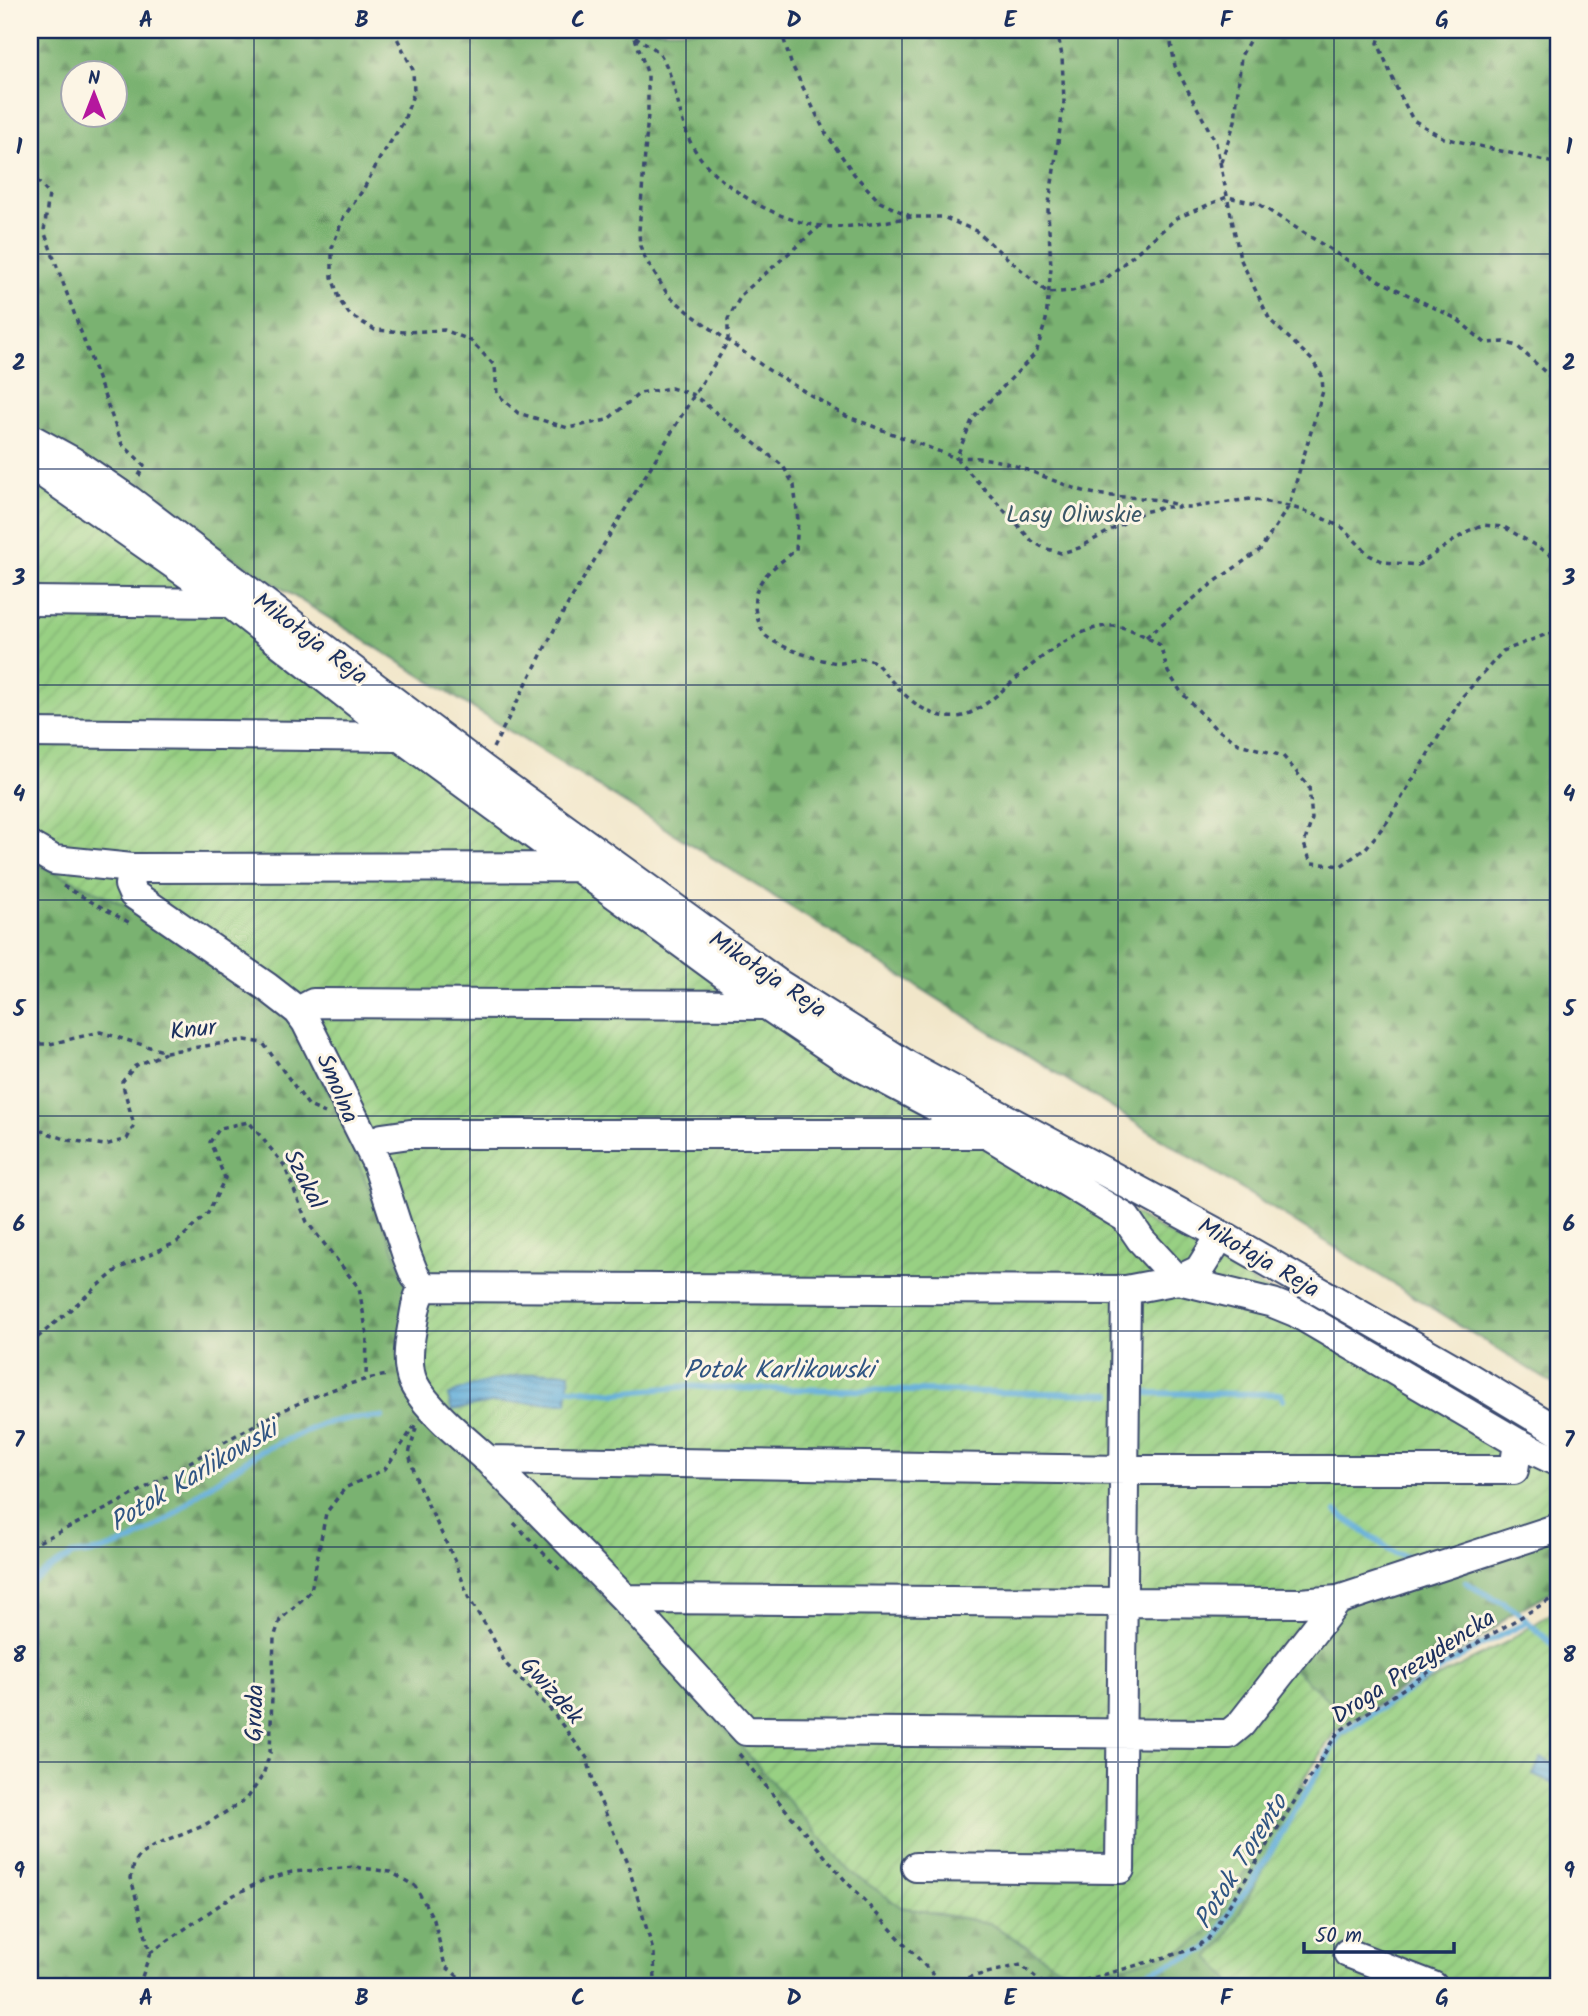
<svg xmlns="http://www.w3.org/2000/svg" width="1588" height="2016" viewBox="0 0 1588 2016" font-family="Kalam,sans-serif">
	<defs>
		<pattern id="forest-firs" width="22" height="20" patternUnits="userSpaceOnUse" patternTransform="scale(1.75)"><rect width="22" height="20" fill="#7ab271"/><path d="M5 1l3.5 6h-7zM16 11l3.5 6h-7z" fill="#639160"/></pattern>
		<pattern id="garden-furrows" width="10" height="10" patternUnits="userSpaceOnUse" patternTransform="scale(1.75)"><rect width="10" height="10" fill="#98d083"/><path d="M-1 1l2-2M0 10L10 0M9 11l2-2" fill="none" stroke="#82b374"/></pattern>
		<pattern id="water-rules" width="6" height="5" patternUnits="userSpaceOnUse" patternTransform="scale(1.75)"><rect width="6" height="5" fill="#60adda"/><path d="M0 2.5h6" fill="none" stroke="#4e8db4"/></pattern>
	</defs>
	<rect width="100%" height="100%" fill="#fcf5e5"/>
	<filter id="ink" filterUnits="userSpaceOnUse"><feTurbulence type="fractalNoise" baseFrequency=".0143" numOctaves="2"/><feDisplacementMap in="SourceGraphic" scale="14" xChannelSelector="R" yChannelSelector="G"/><feConvolveMatrix kernelMatrix="1 2 1 2 8 2 1 2 1" color-interpolation-filters="sRGB"/></filter>
	<filter id="wash" filterUnits="userSpaceOnUse"><feTurbulence type="fractalNoise" baseFrequency=".00686" numOctaves="4" result="noise"/><feDisplacementMap in="SourceGraphic" scale="28" xChannelSelector="R" yChannelSelector="G"/><feGaussianBlur stdDeviation="1.57" result="paint"/><feColorMatrix in="noise" values="0 0 0 0 0 0 0 0 0 0 0 0 0 0 0 0 0 1.4 0 .05"/><feComposite in="paint" operator="in"/></filter>
	<g filter="url(#wash)">
		<rect width="100%" height="100%" fill="#f1e6c9"/>
		<path fill="url(#forest-firs)" stroke="#4a7068" stroke-width="2" fill-rule="evenodd" d="M30,30H1558V1387L30,431ZM74,74H116V116H74Z
			M30,860L167,925L298,1028L344,1127L405,1277L437,1424L901,1907L990,1923L1042,1956L1285,1809L1302,1783L1308,1788L1225,1939L1210,1956L1315,1986H30Z
			M1558,1534V1588L1508,1616L1494,1629L1351,1721L1292,1668L1343,1604Z"/>
		<path fill="url(#garden-furrows)" stroke="#5a8070" stroke-width="2" d="M30,462L815,1028L1208,1257L1558,1452V1534L1343,1604L1293,1668L1351,1721L1335,1731L1207,1932L1190,1946L1173,1953L1076,1978L990,1923L901,1907L851,1872L677,1674L437,1424L403,1379L405,1277L344,1127L298,1028L167,925L30,860Z
			M1558,1609V1986H1231L1228,1979L1209,1957L1225,1939L1308,1788L1341,1736L1407,1693L1507,1642Z"/>
		<path fill="url(#water-rules)" stroke="#3e6e9c" stroke-width="2" d="M570,1373L567,1403H491L452,1410L448,1396C474,1380 540,1370 570,1373Z
			M1541,1758L1558,1766V1786L1533,1775Z"/>
		<g fill="none" stroke-linecap="round" stroke-linejoin="round">
			<path stroke="#60adda" stroke-width="6" d="M561,1388L617,1393L689,1386L718,1388L1111,1394
				M1133,1393L1281,1394L1283,1399
				M1336,1512L1394,1553L1421,1562
				M30,1582L72,1555L101,1551L133,1540L168,1519L203,1490L259,1452L322,1424L346,1419L382,1417
				M1466,1582C1480,1593 1495,1598 1510,1607C1528,1618 1539,1637 1558,1647
				M1326,1759L1340,1734L1447,1665L1481,1645L1528,1622
				M1100,1986L1144,1974L1207,1949L1217,1937L1233,1907L1252,1883L1320,1768"/>
		</g>
	</g>
	<g filter="url(#ink)">
		<g fill="none" stroke-linecap="round" stroke-linejoin="round">
			<g stroke="#3b4a6e" stroke-width="32">
				<path id="minor" d="M30,438L72,461L129,500L483,769L779,984L907,1065L1221,1235L1460,1372L1558,1431
					M30,464L229,603L400,737L766,1005L846,1059L987,1134L1126,1218L1141,1240L1178,1280L1273,1303L1295,1312L1518,1443L1558,1462
					M30,601L229,603
					M30,733L400,737
					M30,846L54,860L132,868L577,867
					M132,868L129,885L133,894L267,987L298,1011L306,1022L377,1164L407,1256L415,1276L424,1287C415,1299 415,1314 412,1328C409,1345 406,1366 413,1382C426,1409 465,1440 488,1460L1126,1470H1514L1518,1443
					M298,1011L313,1003L766,1005
					M368,1145L382,1138L410,1134H983
					M424,1287L1126,1290L1178,1280L1199,1270L1221,1235
					M488,1460L625,1599L746,1731L1229,1734L1241,1724L1338,1600
					M625,1599L1300,1603L1338,1600L1558,1528
					M916,1867L1120,1869L1126,1290
					M1348,1953L1433,1986"/>
			</g>
			<path stroke="#3b4a6e" stroke-width="3.5" stroke-dasharray="5 5" stroke-linecap="butt" d="M393,30L413,70L414,92L403,123L380,158L363,190L343,218L332,248V277L340,301L350,315L375,330L406,332L444,330L470,340L495,366L497,394L518,413L568,428L607,420L640,393L671,388L694,395L783,466L794,485L798,520L796,550C772,569 747,583 757,617C759,623 762,632 766,636C778,647 825,663 841,663C850,662 859,657 867,659C876,661 881,669 887,676C906,697 926,719 957,717C971,716 993,699 1003,690C1030,666 1082,618 1121,627C1135,630 1148,638 1160,645L1168,672L1181,692L1214,727L1239,744L1283,756L1309,787L1312,819L1304,844L1311,863L1341,866L1366,848L1387,822L1463,696L1503,651L1547,634L1558,633
				M628,30C636,40 649,43 658,52C673,68 679,116 688,137C706,181 776,222 822,226C852,229 882,222 912,217
				M781,30L791,63L825,132L854,174L880,202L912,217H943L976,231L1048,293L1072,291L1102,282L1177,218L1227,197L1257,203L1380,281L1457,319L1485,343L1504,342L1517,346L1558,384
				M1057,30L1062,56L1064,102L1048,210L1051,268L1046,320L1036,353L973,418L956,458C1008,454 1040,479 1087,492C1118,500 1149,494 1179,506
				M1138,30L1170,37
				M1382,30L1378,43L1397,89L1413,120L1444,138L1558,164
				M635,38L648,75V114L639,231L640,246L646,260L668,295L695,317L767,369L846,416L956,458L1032,541L1044,548L1061,553L1079,548L1143,512L1165,507H1194L1250,499L1289,506L1316,515L1343,528L1369,555L1384,562L1418,565L1468,531L1482,525L1504,527L1558,559
				M1221,162L1235,121L1241,56L1255,30
				M30,173L49,194L44,231L122,444L144,465L138,478
				M1146,637L1213,583L1260,550L1289,506L1323,391L1322,376L1312,360L1270,320L1240,258L1216,143L1175,66L1170,37L1172,30
				M493,748L565,609L694,395L719,357L728,341V319L742,294L820,226
				M63,886L130,923
				M30,1044H50L100,1032L166,1052L245,1040L263,1043L309,1106L325,1113
				M30,1127L68,1140L105,1145L127,1139L134,1125L122,1082L135,1066L165,1053
				M30,1344L118,1269L177,1242L208,1213L225,1178L210,1142L220,1128L249,1122L284,1165L307,1222L359,1288L367,1335L366,1378
				M416,1428L409,1454L418,1484L456,1563L469,1599L490,1632L505,1663L551,1710L587,1758L596,1791L629,1868L654,1954L655,1982L652,1986
				M514,1523L563,1573
				M30,1546C72,1526 114,1506 154,1483C228,1441 302,1390 387,1375
				M739,1754L844,1879L944,1986
				M150,1953L234,1895L264,1880L292,1872L355,1867L391,1872L415,1886L434,1920L445,1966L470,1986
				M139,1986L150,1953L131,1878L134,1864L140,1855L154,1846L203,1826L247,1799L263,1775L270,1753L274,1638L280,1620L311,1591L326,1513L345,1488L385,1469L416,1424
				M963,1986L966,1978L1021,1965L1046,1986
				M1065,1986L1193,1949L1208,1939L1338,1732L1435,1668L1558,1595"/>
			<use href="#minor" stroke="#fff" stroke-width="28"/>
		</g>
	</g>
	<path fill="none" stroke="#1b2f5e" stroke-width="2" stroke-opacity="0.55" d="M254,30V1986M470,30V1986M686,30V1986M902,30V1986M1118,30V1986M1334,30V1986M30,254H1558M30,469H1558M30,685H1558M30,900H1558M30,1116H1558M30,1331H1558M30,1547H1558M30,1762H1558"/>
	<g text-anchor="middle" stroke-width="6" stroke-linejoin="round" paint-order="stroke">
		<g font-size="24" fill="#3a5767" stroke="#fcf5e5">
			<text x="1074" y="522">Lasy Oliwskie</text>
		</g>
		<g font-size="24" fill="#1b2f5e" stroke="#fcf5e5">
			<text transform="translate(311 638) rotate(37)" y="8">Mikołaja Reja</text>
			<text transform="translate(768 974) rotate(34)" y="8">Mikołaja Reja</text>
			<text transform="translate(193 1029) rotate(-6)" y="8">Knur</text>
			<text transform="translate(338 1088) rotate(67)" y="8">Smolna</text>
			<text transform="translate(305 1179) rotate(63)" y="8">Szakal</text>
			<text transform="translate(1259 1257) rotate(30)" y="8">Mikołaja Reja</text>
			<text transform="translate(1413 1666) rotate(-33)" y="8">Droga Prezydencka</text>
			<text transform="translate(552 1690) rotate(48)" y="8">Gwizdek</text>
			<text transform="translate(254 1713) rotate(-88)" y="8">Gruda</text>
		</g>
		<g font-size="26" font-style="italic" fill="#305583" stroke="#fcf5e5">
			<text x="779" y="1378">Potok Karlikowski</text>
			<text transform="translate(193 1475) rotate(-31)" y="9">Potok Karlikowski</text>
			<text transform="translate(1240 1861) rotate(-58)" y="9">Potok Torento</text>
		</g>
	</g>
	<rect width="1588" height="2016" fill="none" stroke="#fcf5e5" stroke-width="77"/>
	<g transform="translate(94 94)"><circle r="33" fill="#fcf5e5" stroke="#a2a6af" stroke-width="2"/>
	<path d="M0-5L12 26L0 18L-12 26Z" fill="#b5179e"/>
	<text y="-10" font-size="19" font-weight="bold" text-anchor="middle" fill="#1b2f5e">N</text>
	</g>
	<path d="M1304 1942v10h150v-10" fill="none" stroke="#1b2f5e" stroke-width="3.5"/>
	<text x="1315" y="1942" font-size="21" fill="#1b2f5e" stroke="#fcf5e5" stroke-width="5" paint-order="stroke">50 m</text>
	<rect x="38" y="38" width="1512" height="1940" fill="none" stroke="#1b2f5e" stroke-width="2.5"/>
	<g font-size="23" text-anchor="middle" font-weight="bold" fill="#1b2f5e">
		<text x="146" y="27">A</text>
		<text x="362" y="27">B</text>
		<text x="578" y="27">C</text>
		<text x="794" y="27">D</text>
		<text x="1010" y="27">E</text>
		<text x="1226" y="27">F</text>
		<text x="1442" y="27">G</text>
		<text x="19" y="154">1</text>
		<text x="1569" y="154">1</text>
		<text x="19" y="370">2</text>
		<text x="1569" y="370">2</text>
		<text x="19" y="585">3</text>
		<text x="1569" y="585">3</text>
		<text x="19" y="801">4</text>
		<text x="1569" y="801">4</text>
		<text x="19" y="1016">5</text>
		<text x="1569" y="1016">5</text>
		<text x="19" y="1231">6</text>
		<text x="1569" y="1231">6</text>
		<text x="19" y="1447">7</text>
		<text x="1569" y="1447">7</text>
		<text x="19" y="1662">8</text>
		<text x="1569" y="1662">8</text>
		<text x="19" y="1878">9</text>
		<text x="1569" y="1878">9</text>
		<text x="146" y="2005">A</text>
		<text x="362" y="2005">B</text>
		<text x="578" y="2005">C</text>
		<text x="794" y="2005">D</text>
		<text x="1010" y="2005">E</text>
		<text x="1226" y="2005">F</text>
		<text x="1442" y="2005">G</text>
	</g>
</svg>
